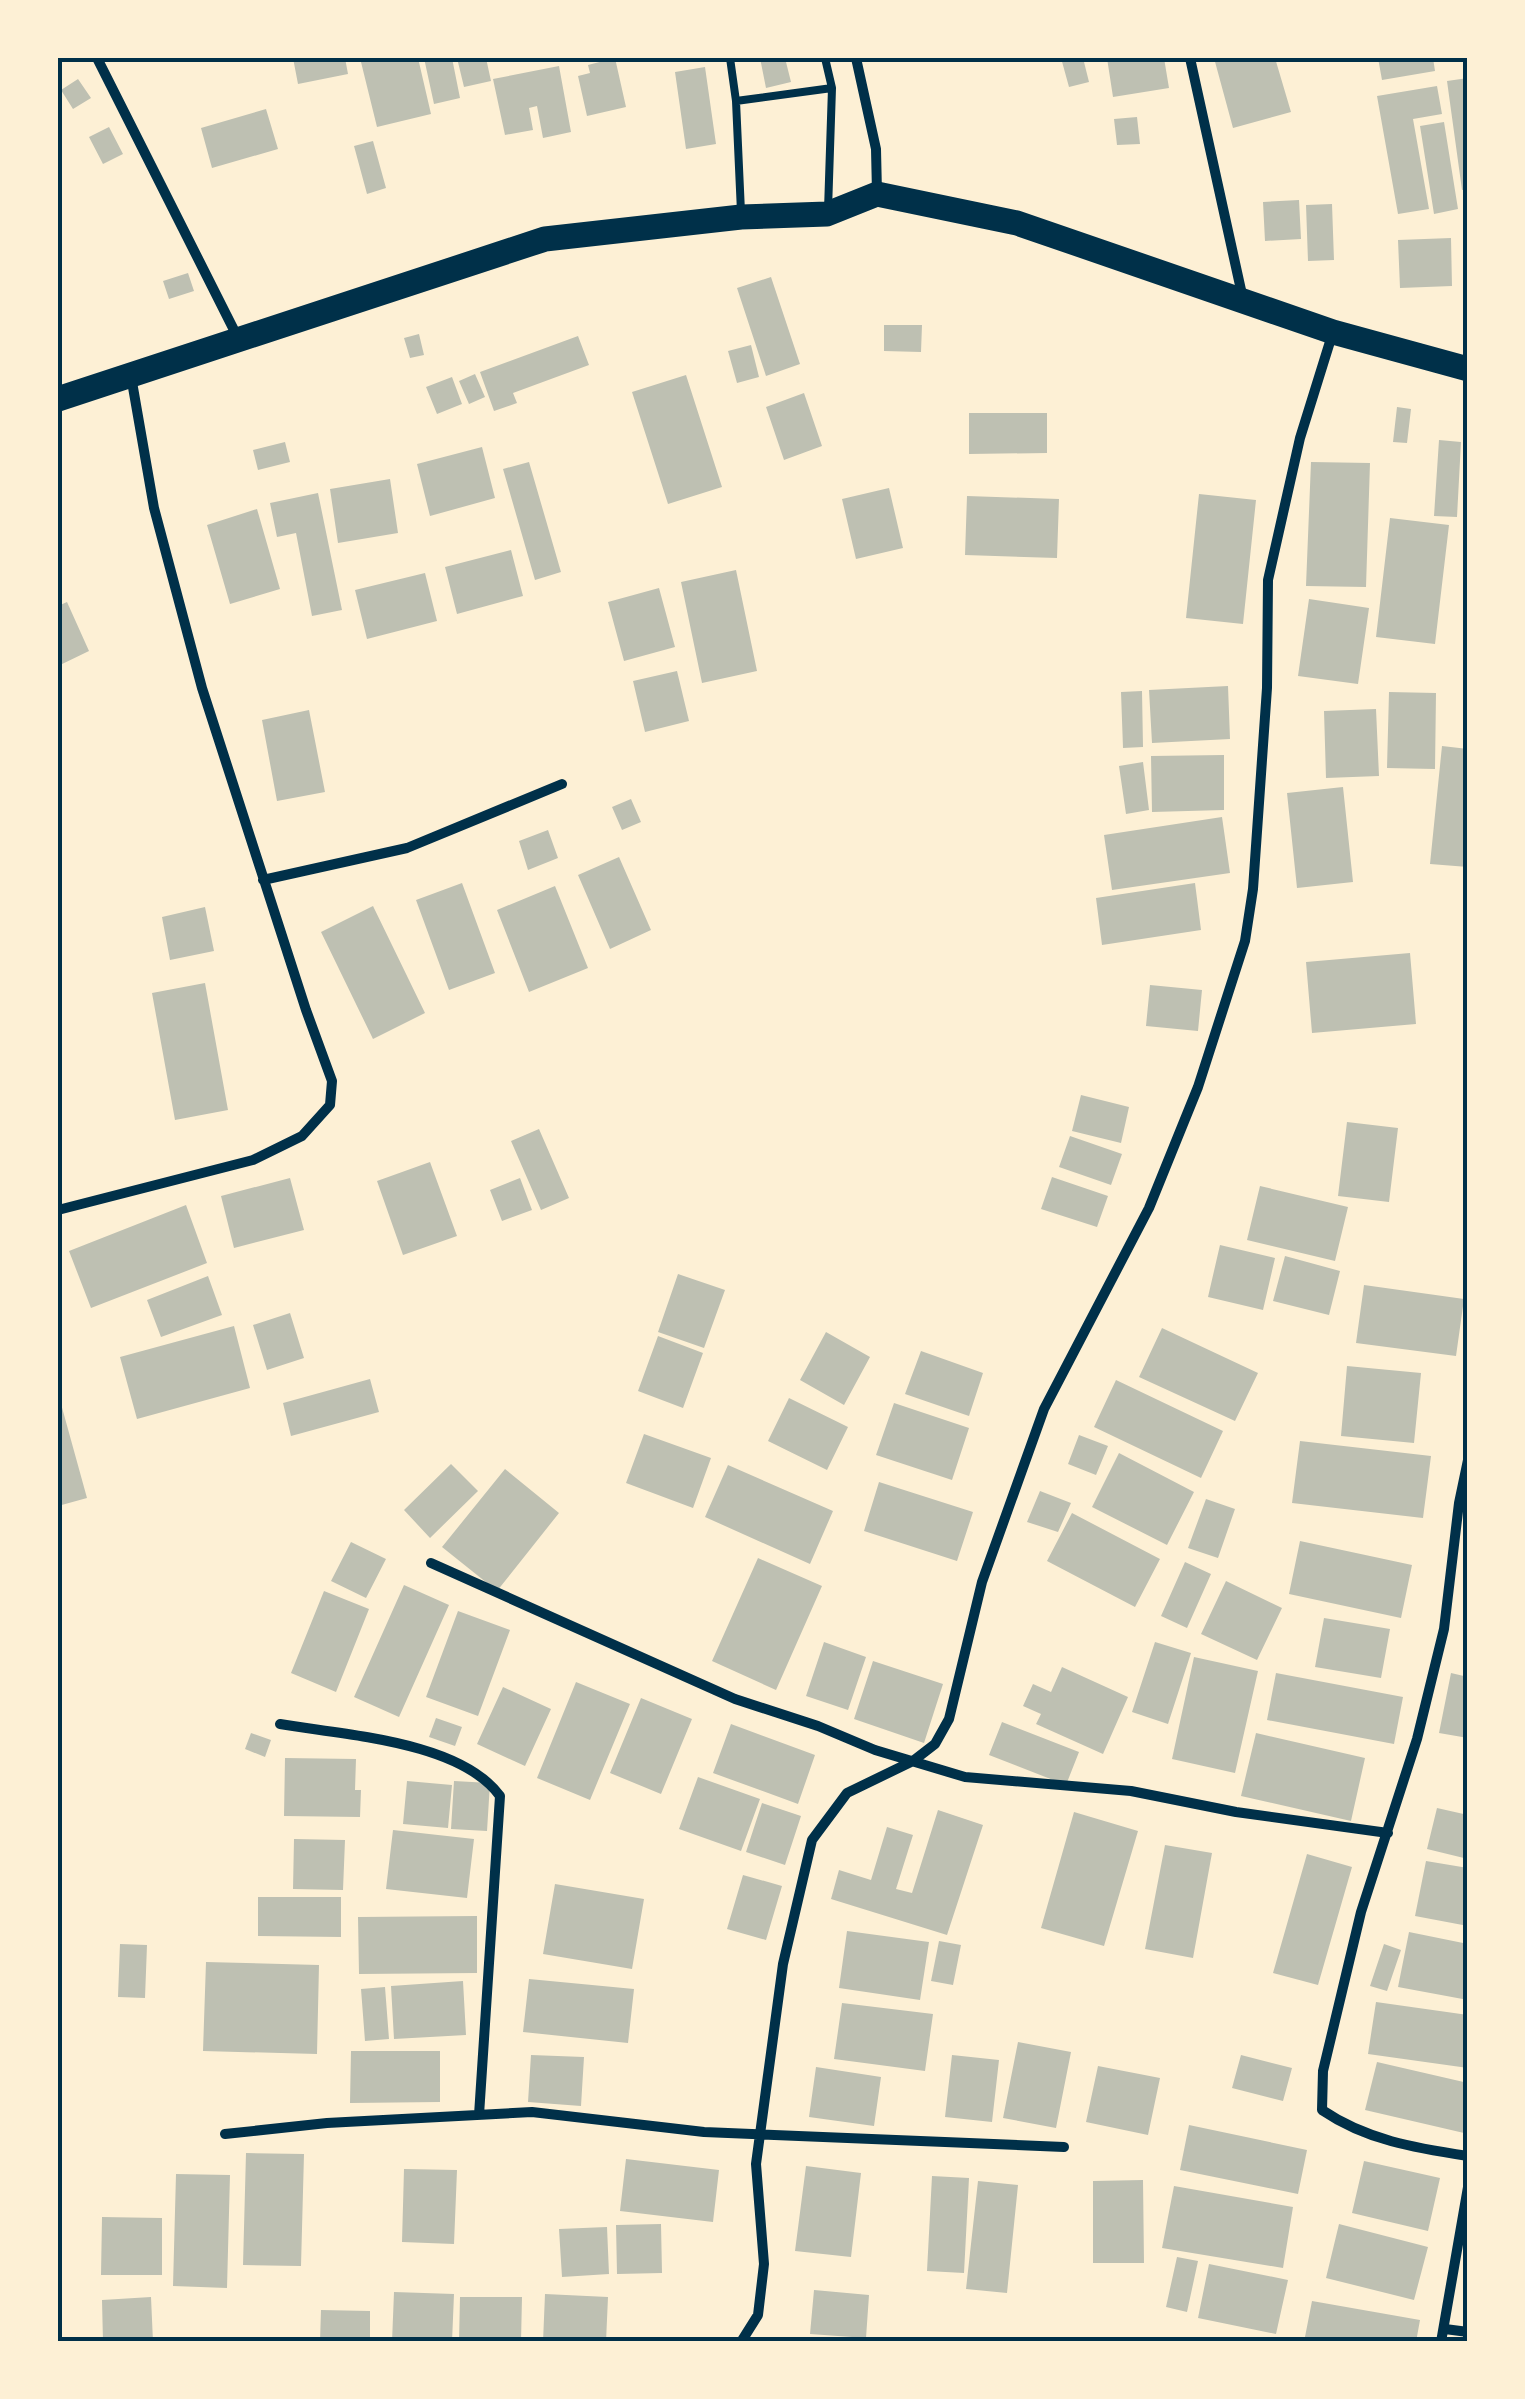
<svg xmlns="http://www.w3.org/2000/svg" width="1525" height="2399" viewBox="0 0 1525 2399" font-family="Rubik,sans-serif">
	<rect width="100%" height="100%" fill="#fdf0d5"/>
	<path fill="#bec0b2" d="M293,58H345L348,74L298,84Z
		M360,58H418L431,114L377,127Z
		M424,58H452L460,98L434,104Z
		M457,58H486L491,81L464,87Z
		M615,58L626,107L587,116L578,76L590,73L588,65Z
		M760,58H785L791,82L766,88Z
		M1061,58H1083L1089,82L1069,87Z
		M1107,58H1164L1169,88L1113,97Z
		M1214,58H1275L1291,112L1233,128Z
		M1378,58H1433L1435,71L1382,80Z
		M559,66L571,132L543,138L537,106L529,108L533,130L505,135L493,79Z
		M705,67L716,144L686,149L675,72Z
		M1468,78V189L1462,190L1447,81Z
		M78,79L91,98L73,109L61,90Z
		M1437,86L1442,114L1413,119L1429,209L1398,214L1377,96Z
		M266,109L278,149L212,168L201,128Z
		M1137,117L1140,144L1117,145L1114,119Z
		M1444,122L1458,209L1434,214L1420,126Z
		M109,127L123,154L103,164L89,137Z
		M373,141L386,188L367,194L354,146Z
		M1299,200L1301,239L1265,241L1263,202Z
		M1332,204L1334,260L1308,261L1306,205Z
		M1451,238L1452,286L1400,288L1398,240Z
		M188,273L194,291L169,299L163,281Z
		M771,277L800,364L766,376L737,288Z
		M884,325H922L921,352L884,351Z
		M419,334L424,355L410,358L404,338Z
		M578,336L589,365L513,393L517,403L494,411L480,372Z
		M751,345L759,377L737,383L728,351Z
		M475,374L485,397L469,404L459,381Z
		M686,375L722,487L668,504L632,392Z
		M452,377L462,404L437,414L426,387Z
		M804,393L822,446L784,460L766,407Z
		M1397,407L1411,409L1407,443L1393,442Z
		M969,413H1047V453L969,454Z
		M1439,440L1461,442L1457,517L1434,516Z
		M285,442L290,462L258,470L253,450Z
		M482,447L495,498L430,516L417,464Z
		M529,462L561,572L535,580L503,469Z
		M1311,462L1370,463L1366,587L1306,586Z
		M390,479L398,533L338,543L330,489Z
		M889,488L903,548L856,559L842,499Z
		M318,493L342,610L312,616L296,533L277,537L270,503Z
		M1199,494L1256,500L1243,624L1186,618Z
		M967,496L1059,499L1057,558L965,555Z
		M257,509L280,589L230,604L207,525Z
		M1390,518L1449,525L1435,644L1376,637Z
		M511,550L523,596L457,614L445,567Z
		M736,570L757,671L702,683L681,582Z
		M425,573L437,621L367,639L355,590Z
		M659,588L675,647L624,661L608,602Z
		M1309,599L1369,608L1358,684L1298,676Z
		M67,602L89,651L58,666V606Z
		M677,671L689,721L645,732L633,681Z
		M1228,686L1230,739L1152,743L1149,690Z
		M1142,691L1143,747L1123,748L1121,692Z
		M1389,692L1436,693L1435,769L1387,768Z
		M1376,709L1379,776L1326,778L1324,711Z
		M309,710L325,792L277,801L262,720Z
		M1442,746L1468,749V867L1430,864Z
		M1224,755V810L1152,812L1151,756Z
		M1143,762L1149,810L1126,814L1119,766Z
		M1343,787L1353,882L1297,888L1287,793Z
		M631,799L641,822L622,830L612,807Z
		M1222,817L1230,873L1112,890L1104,835Z
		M548,830L558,858L528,870L519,841Z
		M619,857L651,930L610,949L578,875Z
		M462,883L495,973L449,990L416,900Z
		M1195,883L1201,930L1102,945L1096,898Z
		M555,886L588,968L529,992L497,910Z
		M373,906L425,1013L373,1039L321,932Z
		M205,907L214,951L170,960L162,917Z
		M1410,953L1416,1024L1312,1033L1306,962Z
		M205,983L228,1110L175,1120L152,993Z
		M1150,985L1202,990L1198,1031L1146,1026Z
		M1081,1095L1129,1107L1121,1143L1072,1131Z
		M1347,1122L1398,1128L1389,1202L1338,1196Z
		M539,1129L569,1198L541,1210L511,1141Z
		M1070,1136L1122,1154L1111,1185L1059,1167Z
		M430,1162L457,1236L403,1255L377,1181Z
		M1052,1177L1108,1196L1097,1227L1041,1209Z
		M290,1178L304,1230L234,1248L221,1196Z
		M520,1178L532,1210L502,1221L490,1190Z
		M1260,1186L1348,1207L1335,1261L1247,1240Z
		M186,1205L207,1263L91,1308L69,1251Z
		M1220,1245L1275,1258L1263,1310L1208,1297Z
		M1285,1256L1340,1271L1329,1315L1273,1301Z
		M678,1274L725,1290L704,1348L658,1332Z
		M208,1276L222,1315L161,1337L147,1300Z
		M1364,1285L1464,1299L1456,1356L1356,1343Z
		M290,1313L304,1358L267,1370L253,1325Z
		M234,1326L250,1388L137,1419L120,1357Z
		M1162,1328L1258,1373L1235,1421L1139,1377Z
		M826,1332L870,1357L844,1405L800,1380Z
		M658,1336L703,1353L683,1408L638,1391Z
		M921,1351L983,1373L969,1416L905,1394Z
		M1347,1366L1421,1373L1414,1443L1341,1436Z
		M370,1379L379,1412L291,1436L283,1403Z
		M1116,1380L1223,1431L1201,1478L1094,1427Z
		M58,1393L87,1498L58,1506Z
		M789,1398L848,1427L827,1470L768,1441Z
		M894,1403L969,1428L952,1480L876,1455Z
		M644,1434L711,1458L693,1508L626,1483Z
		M1079,1435L1108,1446L1096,1475L1068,1464Z
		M1300,1441L1431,1456L1423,1518L1292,1503Z
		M1119,1453L1194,1492L1167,1545L1092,1507Z
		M451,1464L478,1491L430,1538L404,1510Z
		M728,1465L833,1511L810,1564L705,1517Z
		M505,1469L559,1513L497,1591L442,1547Z
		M879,1482L973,1512L957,1561L864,1531Z
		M1040,1491L1071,1503L1058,1532L1027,1522Z
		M1206,1499L1235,1509L1218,1558L1188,1548Z
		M1072,1513L1160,1559L1135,1607L1047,1561Z
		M1300,1541L1412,1565L1401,1618L1289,1594Z
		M351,1542L386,1559L366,1598L331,1581Z
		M758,1558L822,1586L776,1690L712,1661Z
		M1185,1562L1211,1574L1187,1628L1161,1616Z
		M1226,1581L1282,1608L1257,1660L1201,1634Z
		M404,1585L449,1605L399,1717L354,1697Z
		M324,1591L369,1609L336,1692L291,1673Z
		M458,1611L510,1630L478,1716L426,1697Z
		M1324,1618L1390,1629L1381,1678L1315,1667Z
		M824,1642L866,1657L848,1710L806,1696Z
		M1155,1642L1191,1653L1168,1724L1132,1712Z
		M1194,1657L1258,1671L1235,1773L1172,1759Z
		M873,1661L943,1684L924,1743L854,1719Z
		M1062,1667L1128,1697L1103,1754L1036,1724L1041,1714L1023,1706L1033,1684L1051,1692Z
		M1276,1673L1403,1697L1394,1744L1267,1720Z
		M1451,1673L1468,1677V1738L1439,1733Z
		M576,1682L630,1704L590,1800L537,1778Z
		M503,1687L551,1709L525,1766L477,1744Z
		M641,1698L692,1719L661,1794L610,1773Z
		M436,1718L462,1727L455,1746L429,1737Z
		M1002,1722L1079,1752L1066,1785L989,1755Z
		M731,1724L815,1755L798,1804L713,1773Z
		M251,1733L271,1740L265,1757L245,1749Z
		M1256,1733L1365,1758L1351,1821L1241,1796Z
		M285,1758L356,1759L355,1790H361L360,1817L284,1816Z
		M698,1777L760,1799L741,1851L679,1829Z
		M407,1781L452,1785L448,1828L403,1824Z
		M454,1781L490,1783L487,1831L451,1829Z
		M762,1803L801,1816L785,1865L746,1852Z
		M1437,1808L1468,1815V1859L1427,1849Z
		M938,1810L983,1825L947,1935L831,1899L839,1870L871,1880L887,1827L913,1835L896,1889L912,1893Z
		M1074,1812L1138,1831L1104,1946L1041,1928Z
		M393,1830L474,1839L467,1898L386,1889Z
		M294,1839L345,1840L343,1890L293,1889Z
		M1165,1845L1212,1853L1193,1958L1145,1949Z
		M1307,1854L1352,1867L1318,1985L1273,1973Z
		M1426,1861L1468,1868V1926L1415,1916Z
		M743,1875L782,1886L766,1940L727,1929Z
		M555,1884L644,1899L632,1969L543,1954Z
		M258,1897H341V1937L258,1936Z
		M477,1916V1973L359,1974L358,1917Z
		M847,1931L929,1942L920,2000L839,1988Z
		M1409,1932L1468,1944V2000L1398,1987Z
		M939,1941L961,1945L953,1985L931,1981Z
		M120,1944L147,1945L145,1998L118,1997Z
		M1384,1944L1401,1950L1387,1991L1370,1986Z
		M206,1962L319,1965L317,2054L203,2051Z
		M529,1979L634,1989L628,2043L523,2032Z
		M463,1981L466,2035L394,2039L391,1986Z
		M385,1987L389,2039L365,2041L361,1989Z
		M1376,2002L1468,2015V2068L1368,2054Z
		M842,2003L933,2014L925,2071L834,2059Z
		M1018,2042L1071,2052L1056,2128L1003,2118Z
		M351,2051H440V2102L350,2103Z
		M531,2055L584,2057L581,2106L528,2102Z
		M952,2055L999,2060L992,2122L945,2117Z
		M1241,2055L1292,2068L1283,2101L1232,2088Z
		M1377,2062L1468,2083V2116L1464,2133L1365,2110Z
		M1098,2066L1160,2078L1148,2135L1086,2122Z
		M816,2067L881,2077L874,2126L809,2117Z
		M1189,2125L1307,2150L1298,2194L1180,2170Z
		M246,2153L304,2154L301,2266L243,2265Z
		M626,2159L719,2170L713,2222L620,2211Z
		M1364,2161L1440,2178L1428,2231L1352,2213Z
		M806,2166L861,2173L851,2257L795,2251Z
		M404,2169L457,2170L454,2244L402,2242Z
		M176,2174L230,2175L227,2288L173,2286Z
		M932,2176L969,2178L964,2273L927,2271Z
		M1143,2180L1144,2263H1093V2181Z
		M978,2181L1018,2185L1007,2293L966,2289Z
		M1174,2186L1293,2207L1283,2268L1162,2248Z
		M102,2217L162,2218V2275H101Z
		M661,2224L662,2273L617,2274L616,2225Z
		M1339,2224L1428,2247L1414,2300L1326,2278Z
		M607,2227L609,2274L562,2277L559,2229Z
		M1177,2257L1198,2261L1187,2312L1166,2307Z
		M1209,2264L1288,2280L1276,2334L1198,2318Z
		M814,2290L869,2295L866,2338L810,2334Z
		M394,2292L454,2294L452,2342H392Z
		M545,2294L608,2297L606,2342H543Z
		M151,2297L153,2342H103L102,2300Z
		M460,2297H522L521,2342H459Z
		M1312,2301L1420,2320L1416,2342H1304Z
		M321,2310L370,2311V2342H320Z"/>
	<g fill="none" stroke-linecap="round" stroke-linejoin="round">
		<path stroke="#003049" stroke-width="8" d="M730,58L736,101L741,212
			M825,58L832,88L828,210
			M736,101L832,88"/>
		<path stroke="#003049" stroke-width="10" d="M97,58L238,338
			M856,58L876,149L877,193
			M1190,58L1243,299
			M263,880L407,848L562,784
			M58,1210L253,1160L302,1136L330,1105L332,1081L306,1010L202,688L154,508L131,376
			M1468,1460L1459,1503L1444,1629L1417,1739L1361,1912L1323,2071L1322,2110C1366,2140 1415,2148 1468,2156
			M431,1563L735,1699L818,1726L875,1750L965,1777L1131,1791L1236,1812L1388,1833
			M280,1724C344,1735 460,1741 500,1796L479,2115
			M225,2134L327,2123L532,2112L704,2132L1064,2147
			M1445,2329L1468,2332
			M741,2342L758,2315L764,2264L756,2164L783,1964L812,1840L847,1793L913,1761L935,1744L949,1719L982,1582L1044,1409L1149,1208L1198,1087L1245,941L1253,889L1267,688L1268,580L1300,438L1333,332
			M1441,2342L1468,2187"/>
		<path stroke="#003049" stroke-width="25" d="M58,399L545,239L741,217L827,214L877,194L1017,223L1333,332L1468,369"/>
	</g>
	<rect width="1525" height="2399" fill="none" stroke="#fdf0d5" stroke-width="120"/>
	<rect x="60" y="60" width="1405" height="2279" fill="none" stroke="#003049" stroke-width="4"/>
</svg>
